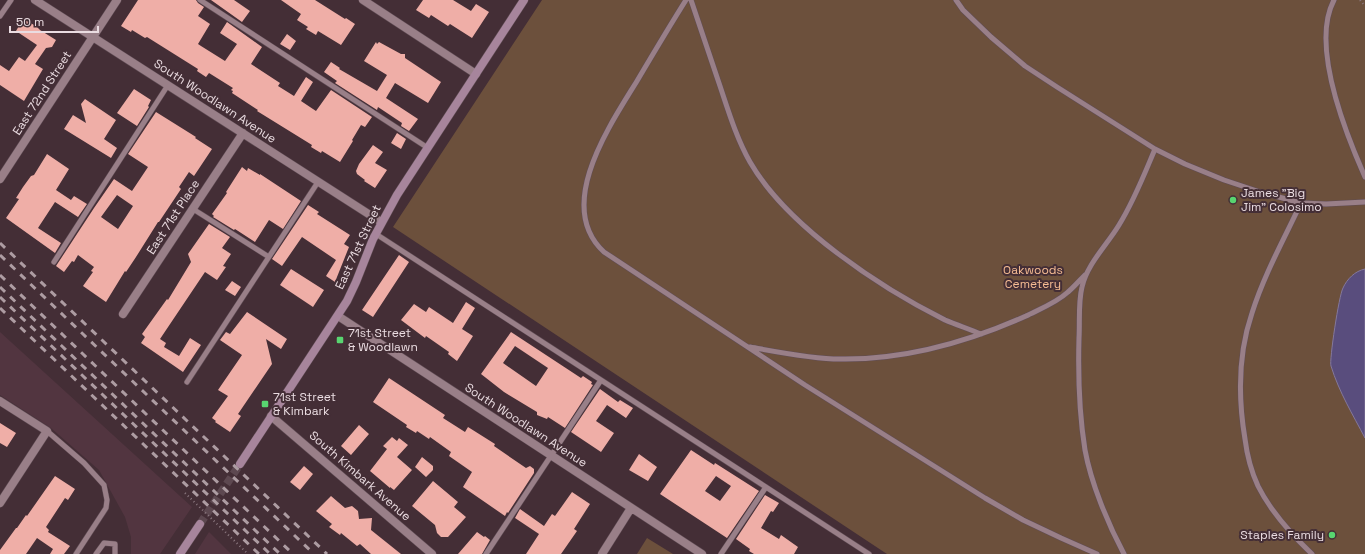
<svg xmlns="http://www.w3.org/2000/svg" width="1365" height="554" viewBox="0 0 1365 554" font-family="'Space Grotesk',sans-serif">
	<rect width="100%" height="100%" fill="#442e36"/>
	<path fill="#523540" d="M0,332L192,507L160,554H131V537L125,517L99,470L51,428L0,395Z
		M209,532L231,554H195Z"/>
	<path fill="#6c503c" d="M542,0H1365V554H887L393,227Z
		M647,538L673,554H637Z"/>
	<path fill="#594d7d" stroke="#84789b" d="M1365,269V438C1353,415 1339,392 1331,366C1329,361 1339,295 1343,288C1347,279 1355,271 1365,269Z"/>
	<path fill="#efaea7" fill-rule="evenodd" d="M138,0H196L198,3L204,7L198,16L210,24L198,44L201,46L225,61L237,44L220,33L227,22L262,47L251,64L280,83L278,86L294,96L306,77L313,82L301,101L316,111L331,90L372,117L365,127L361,125L352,140L353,141L340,162L322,151L321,153L311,147L312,145L257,111L258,110L232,93L233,91L231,90L233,88L209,73L206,77L197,71L198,69L147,37L145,38L132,30L131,32L121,26Z
		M211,0H234L250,11L242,22Z
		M281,0H315L345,19L346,18L355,24L341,45L318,31L316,35L306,29L308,27L297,20L301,14Z
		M423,0H453L471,11L476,4L489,12L472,38L450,24L448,26L431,15L429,18L416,10Z
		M23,19L36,26L40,30L56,40L52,47L46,48L35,64L43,69L24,101L0,85V65L9,71L19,57L25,61L37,45L16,31Z
		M287,34L296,41L290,50L280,44Z
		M376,42L377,44L379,42L401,54H405V58L441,82L428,103L395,83L386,98L418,119L409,131L401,126L402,123L378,107L377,110L335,83L337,81L324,72L331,62L340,68L339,69L377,91L387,75L364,61Z
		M134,89L151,100L148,106L149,107L137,126L117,113Z
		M85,99L116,120L104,139L117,148L111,158L64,129L73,115L86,123L81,104Z
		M156,112L196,137L195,138L212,149L194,176L189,172L179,187L181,189L159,222H158L136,257L126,272L125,271L106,302L83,286L93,272L91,271L94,267L78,255L74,262L72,261L64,272L56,266L94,208L114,179L132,191L148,167L128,154ZM117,195L133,206L118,229L101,217Z
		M397,133L406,139L401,149L391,143Z
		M373,145L383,152L375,163L387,170L375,188L364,181L365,180L357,174L356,171L359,164Z
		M47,154L69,169L56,190L71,200L74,196L87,204L78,217L55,202L38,228L61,243L55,253L6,218L19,199L16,198L23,187L31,176L34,175Z
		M242,167L247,171L248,168L260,175V174L301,201L283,229L269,220L255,242L235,229L234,230L213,217L214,216L212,214L227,193L226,192Z
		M308,205L319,212L317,214L350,235L344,244L349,247L335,282L326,276L336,260L302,237L282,266L272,259Z
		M209,224L230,237L222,248L231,254L223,266L226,267L217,280L205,272L160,339L166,343L164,347L179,356L190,338L201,345L183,372L141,343L145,337L142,334L167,299L168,300L191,262L188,254Z
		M399,255L409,262L373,317L362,310Z
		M291,269L324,290L313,307L280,285Z
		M232,281L241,287L235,296L225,290Z
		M466,302L475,308L462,329L473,336L457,361L448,354L449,352L426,336L425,338L401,320L414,304L426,312L429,307L453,323Z
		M247,312L287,339L281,349L266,339L272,364L238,414L241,416L230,432L215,422L216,421L212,418L228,396L218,390L242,355L220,340L226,332L230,334Z
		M511,332L581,378L583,376L592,382L591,384L593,385L565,428L548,417L547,419L537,415V412L504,392L481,374ZM515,346L548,368L536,386L503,363Z
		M389,378L445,415L443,418L465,432L468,427L495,444L494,446L526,468L530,466L534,469V473L508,513L507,512L505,516L463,487L472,472L449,456L451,452L430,437L429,439L417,431L416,433L406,427L407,425L373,402Z
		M600,389L618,402L620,400L633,408L626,418L607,405L596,421L614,433L601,452L571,432Z
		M0,423L16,433L7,447L0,443Z
		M359,425L369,434L351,455L341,446Z
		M392,437L397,441L399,438L408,445L397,457L412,470L394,490L390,487V488L370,471L387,449L383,446Z
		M691,450L714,465L715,463L759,491L727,538L660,494ZM716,476L731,486L720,501L705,491Z
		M639,454L657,467L648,481L629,470Z
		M422,457L433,466V470L426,477L415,467Z
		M304,466L313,474L300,490L290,482Z
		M55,476L75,489L68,500L65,498L46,527L49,530L48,532L70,546L64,554H50L53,549L37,538L26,554H0V550L16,528H17L26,515L27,516Z
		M433,481L458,502L454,507L466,517L448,537H441L437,533L435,525L412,506Z
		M572,492L590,504L574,529L577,531L561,554H526L539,534L515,518L520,509L544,526L552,514L555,516Z
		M765,495L779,503L773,512L771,511L761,528L779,539L781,535L798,547L794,554H754L749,551L750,549L736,539Z
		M331,496L345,508L352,506L358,511L359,519L372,518L371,530L401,554H371L360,544L357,546L341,533L340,535L329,527L332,524L316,511Z
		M477,532L484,537L485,536L490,540L482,554H458Z"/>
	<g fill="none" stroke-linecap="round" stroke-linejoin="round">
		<path stroke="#5d4850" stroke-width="8" stroke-dasharray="8 4" stroke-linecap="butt" d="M200,524L240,464"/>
		<g stroke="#604d55" stroke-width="6">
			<path id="service" d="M200,0L428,148
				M686,0C669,27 653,54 637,81C610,125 554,206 604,252L805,385L985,498L1023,520L1061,538L1097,554
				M691,0C701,30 711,59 721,89C729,113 737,139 750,162C787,226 879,287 945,320C957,325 969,329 981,334
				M956,0L963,10L991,37L1025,66L1057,87L1155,149L1185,164L1224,180L1260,192L1301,203L1326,204L1365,202
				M1334,0C1310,45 1346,134 1365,177
				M0,16L11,0
				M1301,203C1284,239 1264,275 1252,313C1238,354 1238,397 1245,439C1247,455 1251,471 1258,486C1271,512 1291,534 1312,554
				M193,209L269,257
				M376,234L869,554
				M54,262L168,85
				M750,347C778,352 812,359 840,359C904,360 968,342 1026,316C1040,309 1056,303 1068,292C1074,287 1079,281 1085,275
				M187,382L318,182
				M47,431L84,463L104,485L107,500L106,508L76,554
				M96,554L104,543L115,544V554
				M486,554L601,380
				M721,554L766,487
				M1124,554C1108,524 1091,483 1085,450C1079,413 1078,375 1079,338C1080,322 1078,303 1082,287C1087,264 1107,245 1119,225C1134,201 1144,175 1155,149"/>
		</g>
		<g stroke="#604d55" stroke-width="9">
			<path id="minor" d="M35,0L381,222
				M363,0L476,74
				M0,179L117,0
				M123,314L243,133
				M338,316L702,554
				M0,401L47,431L0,503
				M271,416L432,554
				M602,554L631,508"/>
		</g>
		<g stroke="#604d55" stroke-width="9">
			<path id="secondary" d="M240,464L347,301L356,282L373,239L397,195L524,0
				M180,554L200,524"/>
		</g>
		<path stroke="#8c7980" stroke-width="2" stroke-dasharray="1 3" stroke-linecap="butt" d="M1360,0L1365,6
			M185,493L248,554"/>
		<use href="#service" stroke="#997f88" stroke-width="5"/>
		<use href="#minor" stroke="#997f88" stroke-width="8"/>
		<use href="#secondary" stroke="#a7859c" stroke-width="8"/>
		<path stroke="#ad9ca2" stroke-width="3" stroke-dasharray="7 7" stroke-linecap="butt" d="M0,243L327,554
			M0,255L314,554
			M0,275L293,554
			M0,287L280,554
			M0,297L270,554
			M0,308L259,554"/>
	</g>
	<g fill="#58d570" stroke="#442e36" stroke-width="1.5">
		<circle cx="1233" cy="200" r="4"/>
		<rect x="336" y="336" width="8" height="8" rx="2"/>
		<rect x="261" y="400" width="8" height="8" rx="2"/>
		<circle cx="1332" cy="535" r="4"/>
	</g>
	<g text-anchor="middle" stroke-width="4" stroke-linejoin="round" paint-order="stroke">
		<g font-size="12" fill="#eadce1" stroke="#442e36">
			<text transform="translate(42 93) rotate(-57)" y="4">East 72nd Street</text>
			<text transform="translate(215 101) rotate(33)" y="4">South Woodlawn Avenue</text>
			<text transform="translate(173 217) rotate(-57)" y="4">East 71st Place</text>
			<text transform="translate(358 247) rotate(-65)" y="4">East 71st Street</text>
			<text transform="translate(526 425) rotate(33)" y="4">South Woodlawn Avenue</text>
			<text transform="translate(360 476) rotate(41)" y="4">South Kimbark Avenue</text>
		</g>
		<g font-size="12" fill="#eadce1" stroke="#442e36" text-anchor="start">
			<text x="1241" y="197">James "Big<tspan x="1241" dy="14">Jim" Colosimo</tspan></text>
			<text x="348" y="337">71st Street<tspan x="348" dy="14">&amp; Woodlawn</tspan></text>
			<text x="273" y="401">71st Street<tspan x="273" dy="14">&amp; Kimbark</tspan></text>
			<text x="1324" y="539" text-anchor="end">Staples Family</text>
		</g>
		<g font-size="12" fill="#f6bc93" stroke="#442e36">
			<text x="1033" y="274">Oakwoods<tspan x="1033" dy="14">Cemetery</tspan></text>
		</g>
	</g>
	<path d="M10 26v6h88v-6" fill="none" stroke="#eadce1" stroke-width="2"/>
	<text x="16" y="26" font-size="12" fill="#eadce1" stroke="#442e36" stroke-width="3" paint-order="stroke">50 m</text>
</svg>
